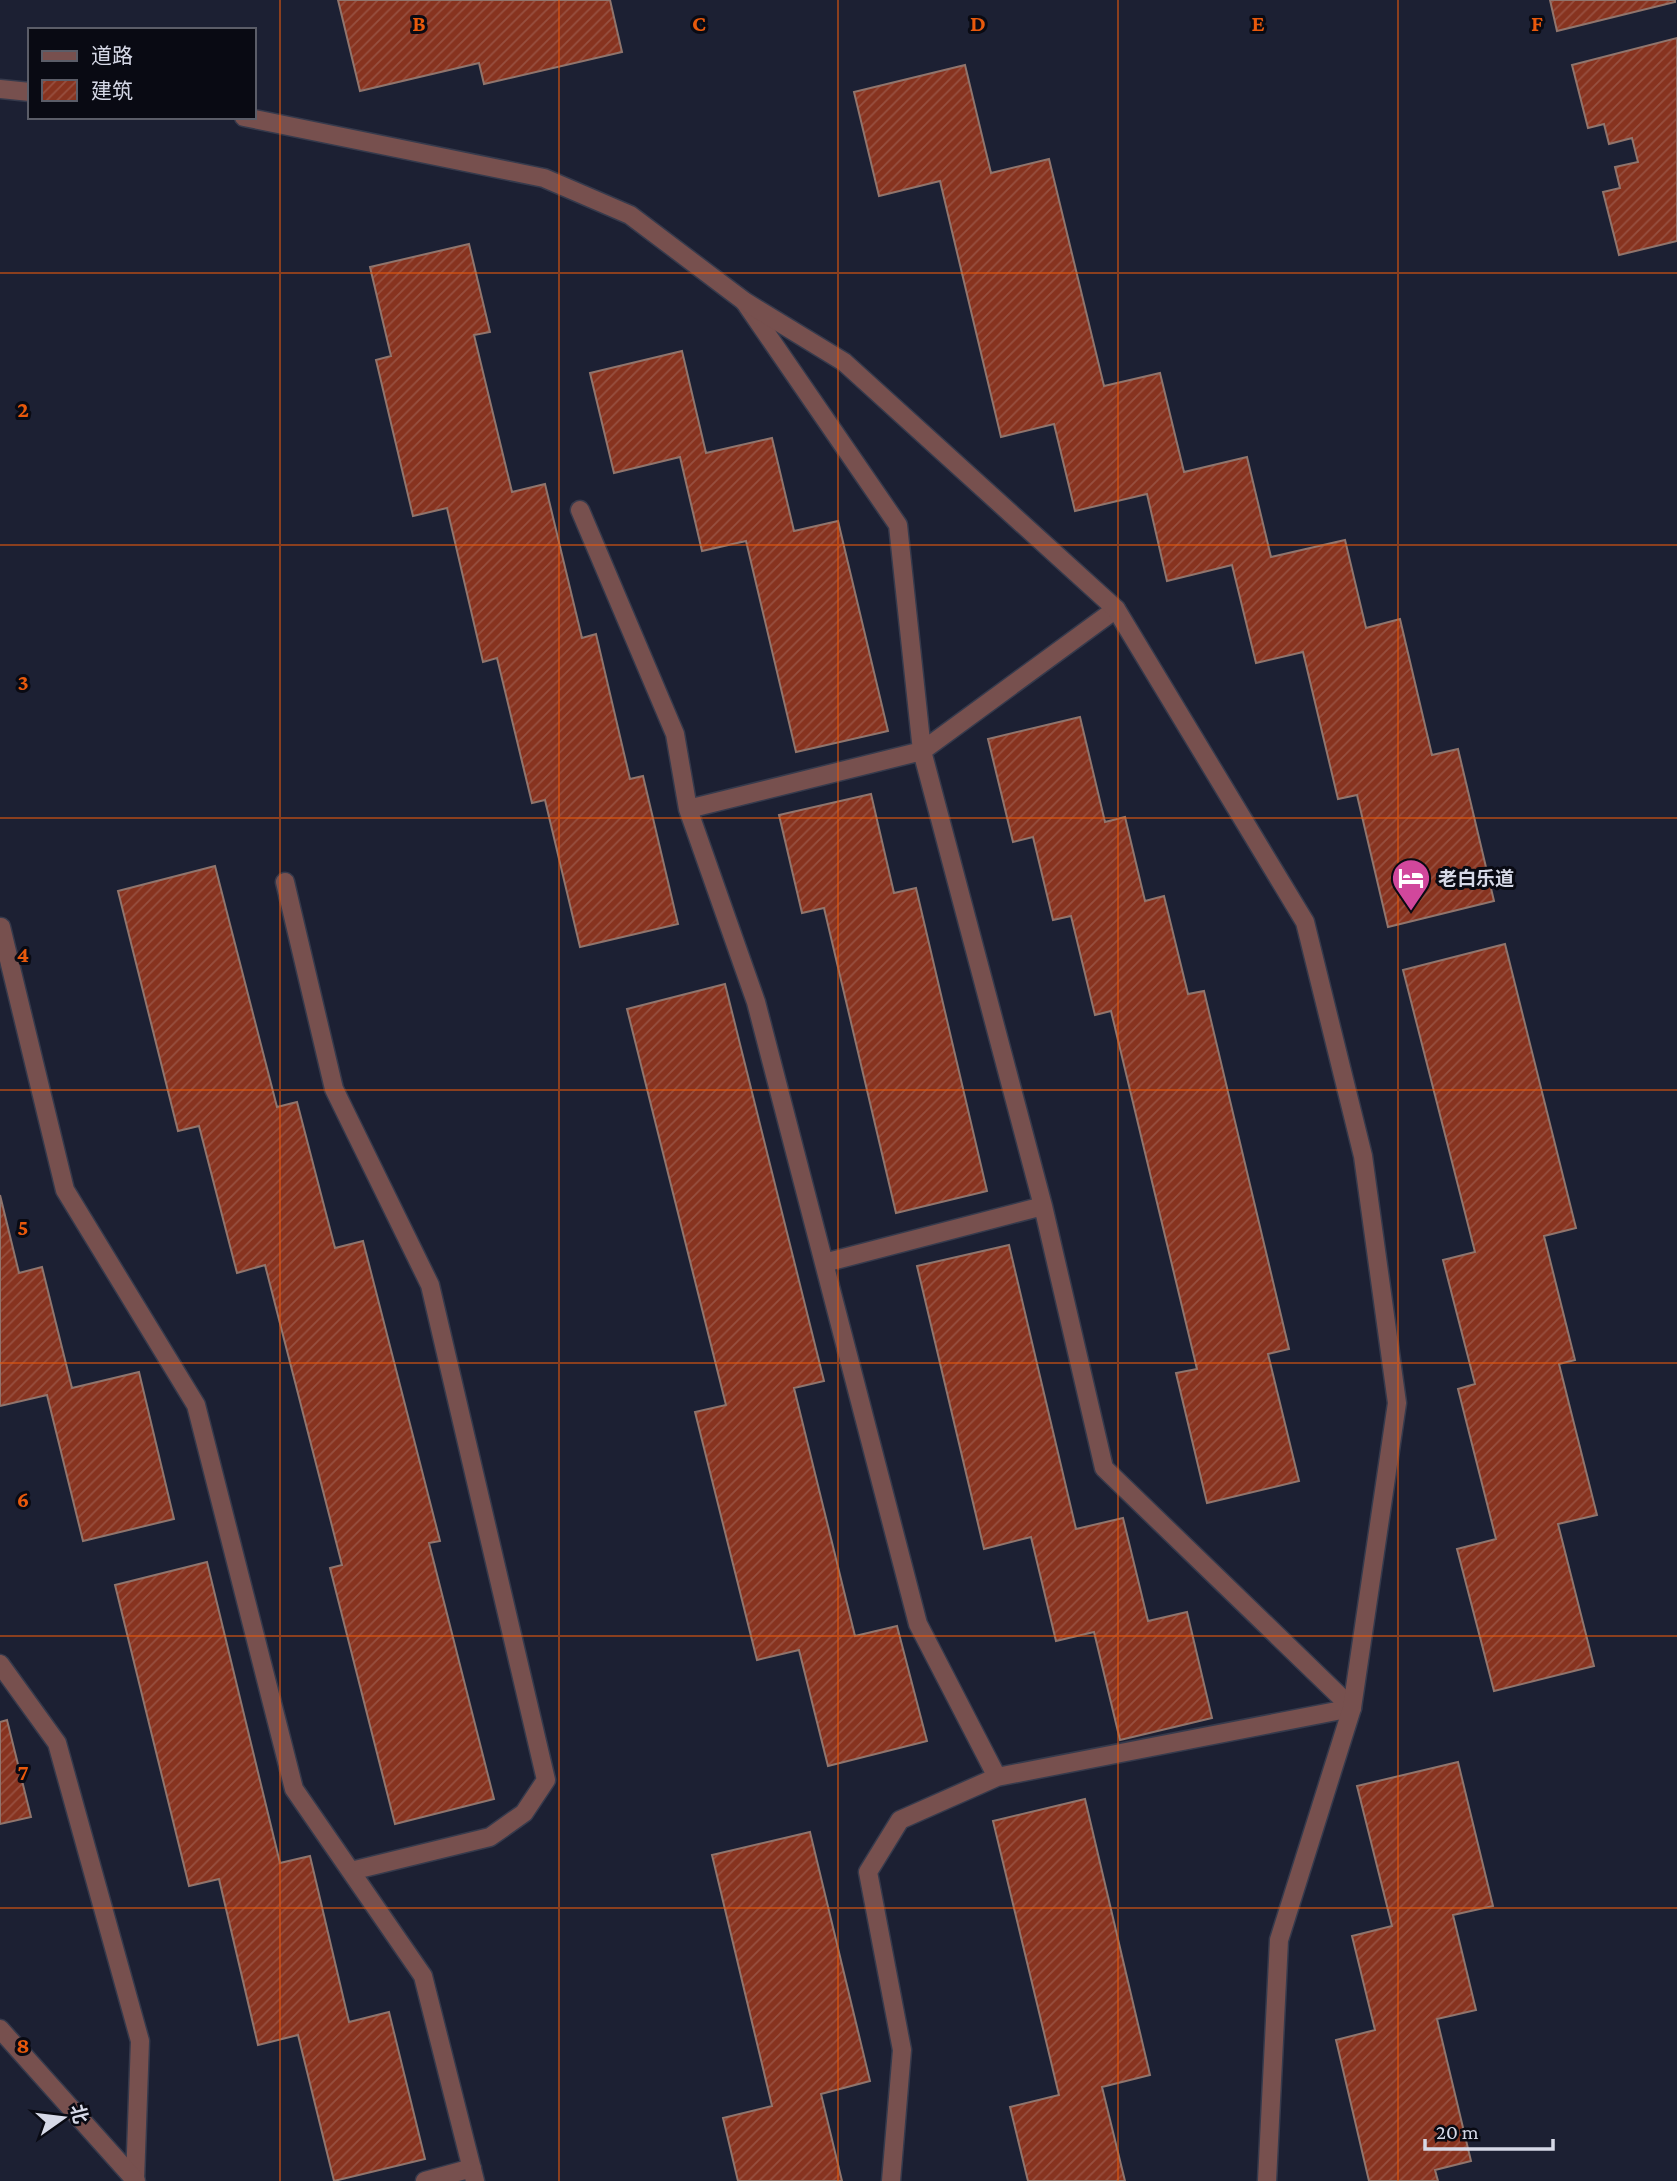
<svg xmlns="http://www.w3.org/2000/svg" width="1677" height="2181" viewBox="0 0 1677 2181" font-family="'Crimson Pro','Noto Sans SC',serif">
	<defs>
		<pattern id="building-hatch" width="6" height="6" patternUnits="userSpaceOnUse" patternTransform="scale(1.75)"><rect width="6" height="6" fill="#87331f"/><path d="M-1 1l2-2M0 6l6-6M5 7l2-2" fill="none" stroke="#975040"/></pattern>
	</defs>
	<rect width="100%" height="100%" fill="#1c2033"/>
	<path fill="url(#building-hatch)" stroke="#90756d" stroke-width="2" d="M338,0H610L622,52L484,84L479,63L360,91Z
		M1550,0H1675V2L1557,31Z
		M1677,38V241L1619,255L1603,192L1620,188L1615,167L1638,162L1632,138L1609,144L1604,124L1588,128L1572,65Z
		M965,65L991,173L1049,159L1104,386L1160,373L1184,472L1247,457L1271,557L1345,540L1366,628L1400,619L1432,755L1458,749L1494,901L1388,927L1357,795L1338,799L1303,652L1256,663L1232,565L1167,581L1147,494L1075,511L1054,424L1001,437L940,181L879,196L854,92Z
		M469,244L490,332L474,335L512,492L545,484L582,638L596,634L630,779L643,776L678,924L580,947L545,800L532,803L497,658L483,662L447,508L413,516L376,360L391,356L370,267Z
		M682,351L706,453L772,438L794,531L838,521L888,731L796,752L746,541L702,551L680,457L614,473L590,373Z
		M1080,717L1105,822L1125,817L1145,901L1164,896L1188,994L1204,991L1289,1349L1268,1354L1299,1481L1207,1503L1176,1373L1197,1369L1111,1011L1095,1015L1071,916L1053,920L1033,837L1013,842L988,739Z
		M871,794L894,893L916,888L987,1191L896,1213L824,908L802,913L779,815Z
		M215,866L277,1107L297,1102L335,1248L363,1241L440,1541L429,1543L494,1799L395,1824L330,1568L342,1565L265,1265L237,1273L199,1126L178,1131L118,891Z
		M1505,944L1576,1228L1544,1236L1575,1360L1559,1364L1597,1515L1558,1524L1594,1666L1494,1691L1457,1549L1496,1539L1458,1389L1475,1384L1443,1260L1475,1252L1403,970Z
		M725,984L824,1381L794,1388L855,1636L897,1626L927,1741L828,1766L799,1650L757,1660L695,1412L726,1405L627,1009Z
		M0,1195L19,1273L42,1267L72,1388L139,1372L174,1519L83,1541L47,1395L0,1406Z
		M1009,1245L1076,1529L1123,1518L1148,1621L1187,1612L1212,1718L1120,1740L1094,1632L1056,1641L1031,1537L984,1549L917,1266Z
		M207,1562L280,1863L310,1856L349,2022L389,2012L425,2159L334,2181L298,2035L258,2045L219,1879L189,1886L115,1585Z
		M7,1720L31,1817L0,1824V1722Z
		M1458,1762L1493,1906L1453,1915L1476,2010L1437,2019L1471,2161L1435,2170L1438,2181H1369L1336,2040L1375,2030L1352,1936L1392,1926L1357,1786Z
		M1085,1799L1150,2075L1102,2087L1125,2181H1028L1010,2107L1059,2095L993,1821Z
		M810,1832L870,2081L821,2094L842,2181H738L723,2118L772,2106L712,1855Z"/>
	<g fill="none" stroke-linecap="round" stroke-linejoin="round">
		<g stroke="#363a4c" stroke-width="21">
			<path id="service" d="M744,301L898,525L922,751L1043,1206L1104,1468L1352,1708
				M580,510L675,734L688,809L756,1002L918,1624L997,1777
				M688,809L922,751L1116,609
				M285,882L334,1089L430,1285L546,1780L524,1813L490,1837L351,1871
				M1,927L65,1190L196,1405L294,1789L423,1976L475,2181
				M824,1263L1043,1206
				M0,1664L57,1743L140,2041L135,2180
				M425,2181L472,2168
				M891,2181L902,2050L868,1872L900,1820L997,1777L1352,1708"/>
		</g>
		<g stroke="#363a4c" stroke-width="21">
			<path id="minor" d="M0,89L30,92
				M244,117L544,178L630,215L744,301L844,362L1116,609L1305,922L1363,1156L1397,1403L1352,1708L1279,1940L1267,2181
				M0,2029L136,2181"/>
		</g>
		<use href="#service" stroke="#77504e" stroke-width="18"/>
		<use href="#minor" stroke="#77504e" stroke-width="18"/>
	</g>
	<path fill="none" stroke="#e8590c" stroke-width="2" stroke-opacity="0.55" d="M280,0V2181M559,0V2181M838,0V2181M1118,0V2181M1398,0V2181M0,273H1677M0,545H1677M0,818H1677M0,1090H1677M0,1363H1677M0,1636H1677M0,1908H1677"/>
	<defs>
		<g id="hotel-pin" transform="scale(2.0125)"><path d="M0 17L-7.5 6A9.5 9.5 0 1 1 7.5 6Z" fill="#d1479c" stroke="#090a13"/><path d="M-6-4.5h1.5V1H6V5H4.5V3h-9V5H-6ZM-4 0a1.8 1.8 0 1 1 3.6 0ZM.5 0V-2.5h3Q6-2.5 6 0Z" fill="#fff"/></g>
	</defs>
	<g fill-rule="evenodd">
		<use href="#hotel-pin" x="1411" y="878"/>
	</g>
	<g text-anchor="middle" stroke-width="6" stroke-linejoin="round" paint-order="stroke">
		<g font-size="19" font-weight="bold" fill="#d6d9e7" stroke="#090a13" text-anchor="start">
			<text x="1438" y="885">老白乐道</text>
		</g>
	</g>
	<g font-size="23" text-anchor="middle" font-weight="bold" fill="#e8590c" stroke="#090a13" stroke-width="6" stroke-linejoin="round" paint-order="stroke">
		<text x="419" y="31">B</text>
		<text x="699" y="31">C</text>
		<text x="978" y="31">D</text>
		<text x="1258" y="31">E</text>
		<text x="1537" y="31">F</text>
		<text x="23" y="417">2</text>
		<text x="23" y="690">3</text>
		<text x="23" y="962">4</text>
		<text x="23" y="1235">5</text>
		<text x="23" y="1507">6</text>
		<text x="23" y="1780">7</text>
		<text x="23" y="2053">8</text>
	</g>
	<rect x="28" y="28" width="228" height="91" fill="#090a13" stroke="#5b5d68" stroke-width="2"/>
	<rect x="42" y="51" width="35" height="10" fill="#77504e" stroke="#5b5d68" stroke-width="2"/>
	<text x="91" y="63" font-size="21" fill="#d6d9e7">道路</text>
	<rect x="42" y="80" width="35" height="21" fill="url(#building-hatch)" stroke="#5b5d68" stroke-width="2"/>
	<text x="91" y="98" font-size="21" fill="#d6d9e7">建筑</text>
	<g transform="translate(63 2118) rotate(76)" stroke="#090a13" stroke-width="5" paint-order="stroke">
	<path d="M0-5L12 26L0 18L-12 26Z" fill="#d6d9e7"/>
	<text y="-10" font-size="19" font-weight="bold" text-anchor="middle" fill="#d6d9e7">北</text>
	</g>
	<path d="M1425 2139v10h128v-10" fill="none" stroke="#d6d9e7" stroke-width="3.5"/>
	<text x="1436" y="2139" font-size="21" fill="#d6d9e7" stroke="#090a13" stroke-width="5" paint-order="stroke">20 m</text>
</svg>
